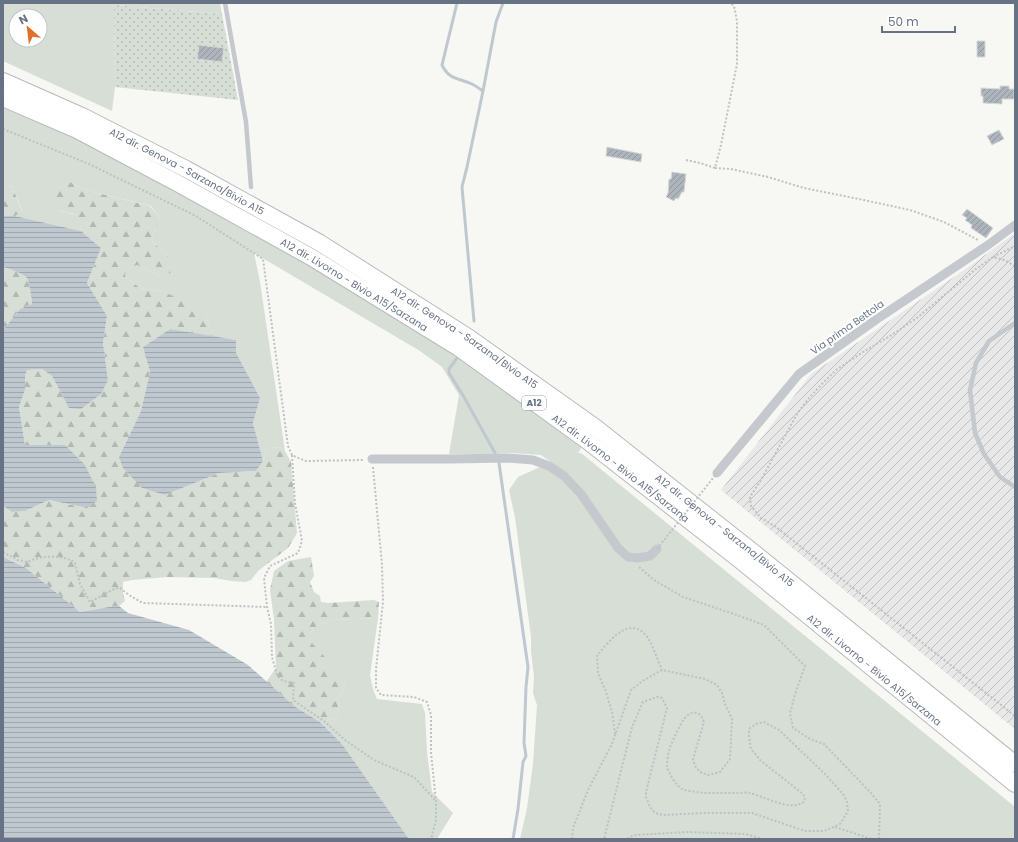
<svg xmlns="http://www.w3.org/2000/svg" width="1018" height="842" viewBox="0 0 1018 842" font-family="Poppins,sans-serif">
	<defs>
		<pattern id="industrial-furrows" width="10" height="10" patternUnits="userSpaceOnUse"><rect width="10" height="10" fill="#e7e8e7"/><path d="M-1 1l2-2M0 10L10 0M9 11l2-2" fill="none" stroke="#bfc0c1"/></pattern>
		<pattern id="forest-firs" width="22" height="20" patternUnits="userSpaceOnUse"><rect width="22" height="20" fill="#d7ded5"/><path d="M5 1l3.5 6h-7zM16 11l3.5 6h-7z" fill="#b2b8b2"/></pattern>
		<pattern id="park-dots" width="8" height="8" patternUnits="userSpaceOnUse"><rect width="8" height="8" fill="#d7ded5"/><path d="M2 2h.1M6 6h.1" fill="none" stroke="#b2b8b2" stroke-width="1.8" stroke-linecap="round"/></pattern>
		<pattern id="water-rules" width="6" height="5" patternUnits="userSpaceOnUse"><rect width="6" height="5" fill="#c0c8cf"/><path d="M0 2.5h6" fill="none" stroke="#a0a7ae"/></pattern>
		<pattern id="building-hatch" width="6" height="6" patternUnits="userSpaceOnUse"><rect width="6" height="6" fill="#aeb4bb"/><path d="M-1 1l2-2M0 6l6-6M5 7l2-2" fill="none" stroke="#91979e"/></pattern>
	</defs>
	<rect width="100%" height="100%" fill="#f7f7f4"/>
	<path fill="url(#industrial-furrows)" d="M1015,233V729L721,490L811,374L967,268Z"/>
	<path fill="#d7ded5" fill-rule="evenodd" d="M3,3H220L222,14L114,5L115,87L112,111L3,61ZM16,16H40V40H16Z
		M3,98L311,257L586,440L578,453H581L1015,807V839H520L527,808L533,764L537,705L533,693L534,677L531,651V637L515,517L509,490L518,477L551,462L541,455L511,453L488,454H449L459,395L442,367L420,351L254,253L260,282L285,451L280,447L268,448L263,461L253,423L260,398L235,353L236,340L213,337L206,316L159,291L140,288L125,276L126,270L137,265L161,277L170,259L151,240L160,217L151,206L85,190L68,181L58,210L75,215L80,219L81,231L15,216L22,210L12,186L3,188Z
		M378,618L370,675L373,689L377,699L422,704L425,713L427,752L432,792L453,813L437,839H409L342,744L320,722L337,718L339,713L338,699L345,686L310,641V634L314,628L329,620Z"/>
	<path fill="url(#forest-firs)" d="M68,181L85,190L150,206L160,217L151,240L170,259L172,272L161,277L137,265L126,270L125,276L140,288L159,291L192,302L206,316L213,337L170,329L143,347L150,372L141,411L119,457L165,495L219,473L256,471L263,461L268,448L280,447L285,451L291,462L297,533L288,548L258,571L251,580L245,582L232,581L214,578L167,577L132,580L123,582V593L125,601L119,606L109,607L80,612L26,568L3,557V506L12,512L25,511L49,500L86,508L25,445L19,407L25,390V376L27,370L42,369L52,376L69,408L108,380L103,343L107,316L87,283L101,248L81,231C79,212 75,215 58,210C53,204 49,193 56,186C59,184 65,182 68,181Z
		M12,186L22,211L15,216H3V188Z
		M3,267C9,269 23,273 27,278C29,282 32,299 32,304L20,309L3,330Z
		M311,557L314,576L310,582L314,592L320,596L321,602L328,603L374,600L379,602L378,618L329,620L314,628L310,634V641L324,656L345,686L338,699L339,713L337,718L320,722L294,706L266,682L276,668L274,619L270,590L274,571L288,561Z"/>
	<path fill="url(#park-dots)" d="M114,5L222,14L238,100L115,87Z"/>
	<path fill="url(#water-rules)" d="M3,216H15L81,231L101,248L87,283L107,316L103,343L108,380L101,394L81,409L69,408L52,376L42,369L27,370L25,376V390L19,407L25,445H65L85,465L96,488L97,501L87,508L49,500L25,511L12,512L3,506V330L20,309L32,304C32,299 29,282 27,278C23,273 9,269 3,267Z
		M170,329L236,340V353L260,398L253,423L263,461L256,471L219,473L165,495L142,488L123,468L119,457L141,411L150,372L143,347Z
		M3,557L26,568L80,612L109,607L119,606L128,613L189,630L248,665L294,706L320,722L342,744L409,839H3Z"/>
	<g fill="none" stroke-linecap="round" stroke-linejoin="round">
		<path stroke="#c0c8cf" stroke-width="3" d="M457,3L442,65C449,80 459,78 472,84C476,86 480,89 483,91L467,167L462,187L474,321
			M483,91L496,22L503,3
			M457,358L449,369V373L464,397L495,453
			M499,463L528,667L526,687L524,743L526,756L523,762L518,809L513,839"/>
	</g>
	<path fill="url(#building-hatch)" stroke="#d8d9d7" d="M977,41H985V57H977Z
		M199,45L224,48L222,62L197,59Z
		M1000,86H1009V89H1014V99H1002V104L983,103V96H981V88L1000,89Z
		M999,130L1004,139L992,145L987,136Z
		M607,147L642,154L641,162L606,156Z
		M672,172L686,174L684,192H682L678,199L676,198L674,201L666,197L668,193L669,179H671Z
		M967,209L993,228L986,238L971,228L972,225L965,220L967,218L962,215Z"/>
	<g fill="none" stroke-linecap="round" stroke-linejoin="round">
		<g stroke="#b8babe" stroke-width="18">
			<g id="motorway">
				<path id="s1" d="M3,81L82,116L186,169L320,243L468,337L595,427L763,560L1015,764"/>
				<path id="s2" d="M3,98L77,130L179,184L311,257L459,348L586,440L741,561L1015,784"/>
			</g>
		</g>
		<path stroke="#bfc0c3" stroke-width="2" stroke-dasharray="2 2" stroke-linecap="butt" d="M3,129L89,164L196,216L263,259L288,446L292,455L296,457L306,461L363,460
			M686,160L700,163L715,168L721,145L737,64V21L734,6L730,3
			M715,168L731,169L768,177L804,188L859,199L910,210L944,222L978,240
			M993,257L1015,246
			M1015,266L1004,260L993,257L976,269L918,317L890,336L863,352L836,370L822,384L809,398L797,414L761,480L750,497L751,506L761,518L776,527L1015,716
			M292,455L295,503L302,541L298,553L270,566L264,578L267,607L271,624L272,657L277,675L283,681L294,683L293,700L324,721L345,740L374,760L414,777L436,801
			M373,467L382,565L383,602L376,669V688L381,695L414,697L427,702L431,715V752L436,802V820L431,839
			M3,552L18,560L28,562C37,556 60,555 70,560C72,561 74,562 75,563L80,584L90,602L116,588H120L129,595L143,603L267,607
			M639,567L654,580L683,597L731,613L764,625L805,666L796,691L790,713L793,728L810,739L824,744L870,792L880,804L879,839
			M615,734L612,712L606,692L598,673L597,656C609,641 630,613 648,638C653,646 658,661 662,670
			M835,827L872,839
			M572,839L573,828L588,790L612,744L631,690L644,680L662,670L705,679L717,685L722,693L725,704L732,719L730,759L720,772L708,775L700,772L695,766L693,759L704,722C698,705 685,714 680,726C676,734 671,743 669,751C668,755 667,763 667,767C669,773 676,786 682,789C686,791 699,792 703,793C715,793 726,793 737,793C741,793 746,792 749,793C764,796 790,812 804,802L805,798L803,794L761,761L751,749L749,736V731L750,728L756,724L764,722L779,730L826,775L843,794L847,802L848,811L840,824L824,831H805L752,813H705L663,815L655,813L650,807L646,797V792L667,708L662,698L657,697L643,702L632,727L604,839
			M628,839L629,837L636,835L687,832L746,834L762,839"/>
		<path stroke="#c5c8cc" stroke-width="4.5" d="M225,3L246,122L251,187
			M1015,323L989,341L976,363L970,390L975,433L984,454L1000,477L1015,487"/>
		<path stroke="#c5c8cc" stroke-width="9" d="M372,459H451L507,458L533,460L549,466L564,476L581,494L618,548L628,557L638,558L650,556L657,549
			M717,473L799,374L877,319L988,245L1015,225"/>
		<use href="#motorway" stroke="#fff" stroke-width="16"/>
		<path stroke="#bfc0c3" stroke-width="2" stroke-dasharray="2 2" stroke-linecap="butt" d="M657,549L717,473"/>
	</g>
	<g text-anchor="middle" stroke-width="4" stroke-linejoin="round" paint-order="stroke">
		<rect fill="#fff" stroke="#959daa" stroke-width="1" x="522" y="396" width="24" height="14" rx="3"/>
		<g font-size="9" font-weight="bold" fill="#677385">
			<text x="534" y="406">A12</text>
		</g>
		<g font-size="10" fill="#677385" stroke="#fff">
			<text dy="4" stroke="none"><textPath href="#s1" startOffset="205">A12 dir. Genova - Sarzana/Bivio A15</textPath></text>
			<text dy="4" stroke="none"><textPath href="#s2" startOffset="398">A12 dir. Livorno - Bivio A15/Sarzana</textPath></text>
			<text transform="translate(847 327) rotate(-35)" y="4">Via prima Bettola</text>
			<text dy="4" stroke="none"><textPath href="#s1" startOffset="529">A12 dir. Genova - Sarzana/Bivio A15</textPath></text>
			<text dy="4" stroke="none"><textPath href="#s2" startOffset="722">A12 dir. Livorno - Bivio A15/Sarzana</textPath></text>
			<text dy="4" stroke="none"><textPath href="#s1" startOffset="853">A12 dir. Genova - Sarzana/Bivio A15</textPath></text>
			<text dy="4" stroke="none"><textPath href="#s2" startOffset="1046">A12 dir. Livorno - Bivio A15/Sarzana</textPath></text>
		</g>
	</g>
	<rect width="1018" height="842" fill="none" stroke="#677385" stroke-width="8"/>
	<g transform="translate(28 28) rotate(332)"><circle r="19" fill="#ffffff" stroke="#c2c7ce"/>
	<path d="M0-3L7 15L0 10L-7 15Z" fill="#e06f2b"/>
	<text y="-6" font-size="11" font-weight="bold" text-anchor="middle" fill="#677385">N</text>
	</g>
	<path d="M882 26v6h73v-6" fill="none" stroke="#677385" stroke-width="2"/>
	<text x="888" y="26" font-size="12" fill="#677385" stroke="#ffffff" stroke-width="3" paint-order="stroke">50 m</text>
</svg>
